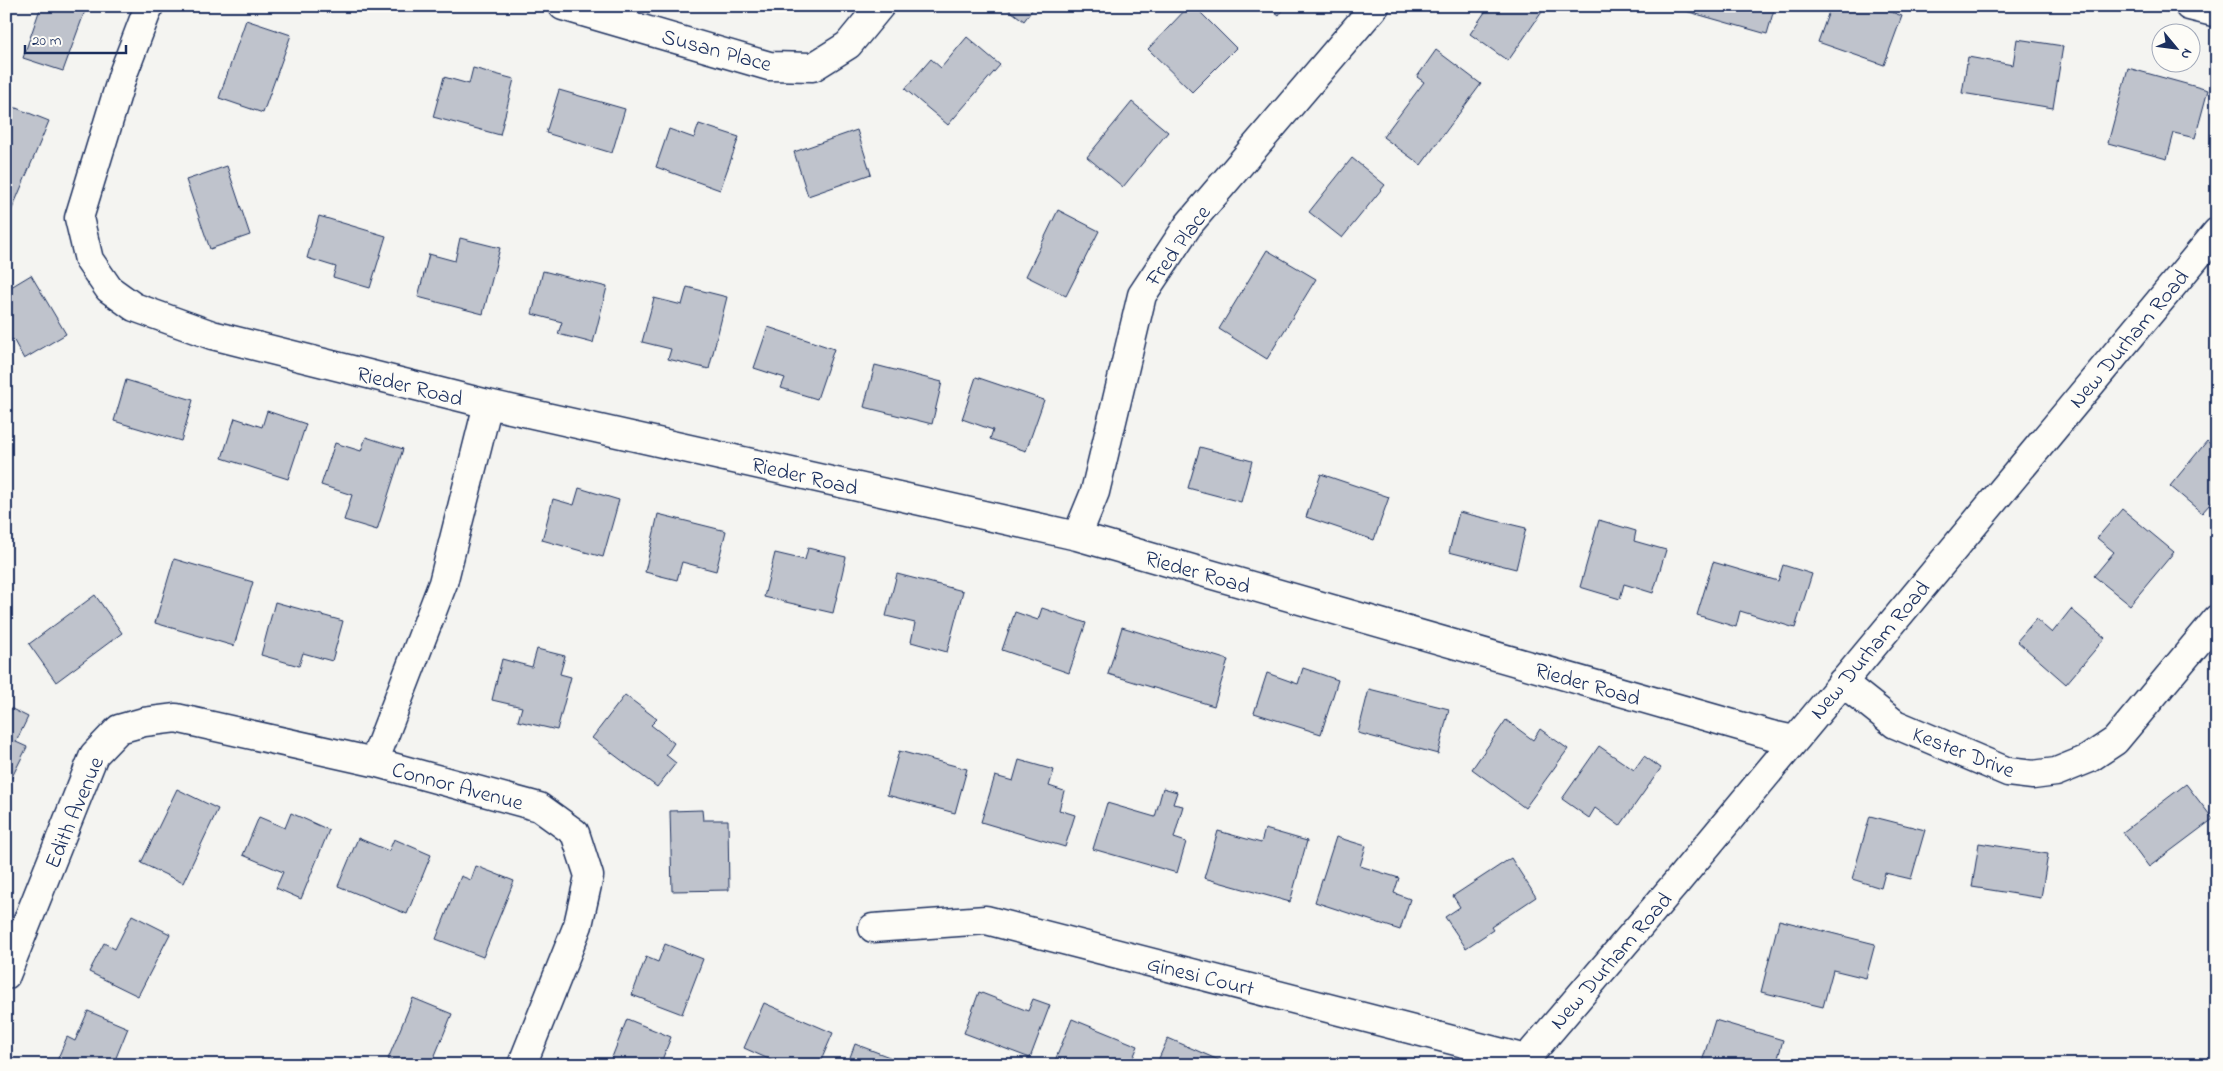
<svg xmlns="http://www.w3.org/2000/svg" width="2223" height="1071" viewBox="0 0 2223 1071" font-family="'Indie Flower',sans-serif">
	<rect width="100%" height="100%" fill="#f4f4f1"/>
	<filter id="ink" filterUnits="userSpaceOnUse"><feTurbulence type="fractalNoise" baseFrequency=".02" numOctaves="2"/><feDisplacementMap in="SourceGraphic" scale="10" xChannelSelector="R" yChannelSelector="G"/><feConvolveMatrix kernelMatrix="1 2 1 2 8 2 1 2 1" color-interpolation-filters="sRGB"/></filter>
	<g filter="url(#ink)">
		<path fill="#bfc3cc" stroke="#1b2f5e" d="M41,6L86,8L63,71L23,58Z
			M1004,6H1035L1024,21Z
			M1189,6H1194L1236,48L1192,92L1148,49Z
			M1267,6H1285L1279,15Z
			M1478,6H1546L1508,61L1470,34L1485,12Z
			M1683,6H1775L1767,34L1682,10Z
			M1831,6H1876L1902,16L1884,65L1818,42Z
			M246,20L291,35L263,113L219,98Z
			M967,37L1000,65L948,125L905,89L931,59L941,68Z
			M2017,39L2063,46L2053,108L1962,93L1968,57L2013,65Z
			M1436,50L1481,84L1421,165L1383,137L1424,82L1417,77Z
			M473,68L514,79L500,135L433,117L444,77L469,84Z
			M2128,68L2208,90L2195,138L2174,133L2167,159L2108,143Z
			M559,90L625,109L612,153L546,133Z
			M1132,102L1168,132L1123,187L1087,157Z
			M6,104L49,121L10,214L6,213Z
			M699,124L739,137L720,190L656,167L669,129L694,138Z
			M857,130L871,174L808,196L794,152Z
			M1352,158L1385,185L1342,238L1309,212Z
			M227,166L250,235L210,249L186,180Z
			M1058,210L1099,231L1066,296L1026,276Z
			M319,216L386,236L370,288L333,277L336,267L307,258Z
			M460,238L500,248L483,314L418,297L429,254L455,261Z
			M1267,250L1316,279L1267,359L1219,329Z
			M543,271L607,287L593,343L558,334L562,322L532,314Z
			M31,275L66,334L24,359L13,339L6,343V290Z
			M687,287L727,297L709,369L668,359L671,349L642,342L654,298L682,305Z
			M768,327L834,349L817,399L781,388L785,378L754,368Z
			M875,365L942,382L932,424L864,407Z
			M976,377L1044,400L1026,451L990,439L993,430L962,419Z
			M126,380L193,400L181,441L114,421Z
			M267,411L306,424L288,479L222,458L235,418L262,427Z
			M366,437L403,449L377,530L344,520L352,495L321,485L335,443L361,451Z
			M2207,441L2217,450V496L2202,513L2170,486Z
			M1200,447L1252,461L1241,502L1188,488Z
			M1321,474L1389,497L1374,540L1306,517Z
			M579,488L619,500L603,557L542,540L553,499L574,505Z
			M2122,509L2174,552L2130,605L2094,576L2114,552L2097,538Z
			M1459,512L1526,528L1516,569L1449,552Z
			M658,514L726,531L716,571L682,562L677,580L645,572Z
			M1599,520L1636,531L1634,541L1666,550L1653,593L1624,584L1620,599L1580,587Z
			M808,548L846,557L833,613L764,597L775,553L805,560Z
			M174,559L253,582L234,646L155,623Z
			M1713,562L1778,581L1783,565L1812,574L1795,628L1740,611L1736,627L1697,615Z
			M897,574L963,591L947,652L911,642L915,623L886,616Z
			M95,595L122,633L56,682L29,644Z
			M275,602L343,621L332,661L303,653L299,666L261,655Z
			M1042,608L1086,623L1069,673L1002,650L1015,612L1038,620Z
			M2071,609L2105,638L2066,684L2017,641L2036,619L2052,633Z
			M1122,627L1228,660L1214,706L1108,674Z
			M537,649L565,656L560,674L571,677L557,730L518,721L522,707L492,700L502,659L532,667Z
			M1303,668L1338,680L1321,734L1254,713L1267,673L1298,684Z
			M1369,689L1449,709L1438,754L1358,733Z
			M625,695L657,719L651,725L674,743L666,755L676,763L657,787L592,738Z
			M6,706L28,717L16,742L27,747L9,783L6,781Z
			M1506,720L1533,740L1540,729L1568,749L1525,808L1472,769Z
			M1599,746L1634,770L1644,756L1661,768L1620,826L1595,808L1589,818L1562,799Z
			M899,751L967,769L955,813L887,795Z
			M1019,760L1054,770L1049,786L1064,791L1059,810L1075,815L1065,847L981,822L995,776L1013,781Z
			M2186,784L2213,819L2149,867L2123,832Z
			M1163,788L1177,792L1173,804L1183,806L1174,838L1186,842L1177,873L1093,849L1107,803L1155,817Z
			M177,789L218,809L183,883L141,863Z
			M702,810L703,820H728L729,890L672,891L670,811Z
			M291,813L329,830L301,899L276,888L283,872L243,855L259,817L285,828Z
			M1870,816L1925,830L1911,879L1885,873L1881,888L1852,879Z
			M1265,829L1307,841L1290,902L1204,878L1218,831L1261,843Z
			M1336,837L1366,846L1360,866L1399,878L1394,893L1410,899L1400,930L1315,902Z
			M358,838L389,851L394,839L431,855L407,914L338,886Z
			M1979,843L2048,854L2041,898L1972,887Z
			M1511,858L1536,897L1491,927L1493,930L1466,948L1445,917L1460,907L1453,896Z
			M476,866L514,881L483,957L436,939L461,876L471,880Z
			M132,915L170,934L138,996L89,972L104,943L115,949Z
			M1779,920L1875,944L1866,978L1833,970L1823,1007L1761,992Z
			M665,944L703,959L682,1014L632,995L646,957L658,962Z
			M979,992L1028,1011L1033,999L1050,1005L1030,1058L964,1033Z
			M413,998L452,1014L431,1065H401L388,1059Z
			M764,1003L833,1033L819,1065H782L744,1048Z
			M88,1011L128,1028L113,1065H55L67,1037L75,1041Z
			M627,1019L671,1037L660,1065H609Z
			M1072,1019L1138,1046L1130,1065L1054,1063Z
			M1715,1020L1783,1040L1776,1065H1701Z
			M1168,1038L1230,1065H1156Z
			M855,1044L908,1064V1065H847Z"/>
		<g fill="none" stroke-linecap="round" stroke-linejoin="round">
			<g stroke="#1b2f5e" stroke-width="31">
				<path id="minor" d="M149,6L123,74L79,218L89,260L109,289L134,307L212,335L488,404L1077,536L1771,735L1794,740
					M563,6L769,66L813,67L848,45L880,6
					M2189,6L2217,13
					M1077,536L1095,492L1142,295L1189,224L1375,6
					M1842,682L1895,724L2008,772L2033,775L2056,772L2088,759L2115,741L2217,619
					M374,762L443,583L488,404
					M873,928L986,920L1526,1059
					M6,975L94,755L119,729L144,722L176,718L374,762L539,807L575,833L589,876L578,925L522,1065"/>
			</g>
			<g stroke="#1b2f5e" stroke-width="31">
				<path id="major" d="M1521,1065L1677,882L2217,232"/>
			</g>
			<use href="#minor" stroke="#fdfcf7" stroke-width="28"/>
			<use href="#major" stroke="#fdfcf7" stroke-width="28"/>
		</g>
	</g>
	<g text-anchor="middle" stroke-width="4" stroke-linejoin="round" paint-order="stroke">
		<g font-size="22" fill="#1b2f5e" stroke="#fdfcf7">
			<text transform="translate(717 49) rotate(15)" y="8">Susan Place</text>
			<text transform="translate(1177 245) rotate(-54)" y="8">Fred Place</text>
			<text transform="translate(2128 338) rotate(-50)" y="8">New Durham Road</text>
			<text transform="translate(410 385) rotate(14)" y="8">Rieder Road</text>
			<text transform="translate(805 475) rotate(13)" y="8">Rieder Road</text>
			<text transform="translate(1198 571) rotate(16)" y="8">Rieder Road</text>
			<text transform="translate(1869 649) rotate(-50)" y="8">New Durham Road</text>
			<text transform="translate(1588 683) rotate(16)" y="8">Rieder Road</text>
			<text transform="translate(1964 751) rotate(21)" y="8">Kester Drive</text>
			<text transform="translate(458 785) rotate(15)" y="8">Connor Avenue</text>
			<text transform="translate(73 812) rotate(-67)" y="8">Edith Avenue</text>
			<text transform="translate(1610 960) rotate(-49)" y="8">New Durham Road</text>
			<text transform="translate(1201 975) rotate(14)" y="8">Ginesi Court</text>
		</g>
	</g>
	<rect width="2223" height="1071" fill="none" stroke="#fdfcf7" stroke-width="25"/>
	<rect x="12" y="12" width="2198" height="1046" fill="none" stroke="#1b2f5e" stroke-width="2" filter="url(#ink)"/>
	<g transform="translate(2176 48) rotate(119)"><circle r="24" fill="#fdfcf7" stroke="#a3aaba"/>
	<path d="M0-4L9 19L0 12L-9 19Z" fill="#1b2f5e"/>
	<text y="-8" font-size="14" font-weight="bold" text-anchor="middle" fill="#1b2f5e">N</text>
	</g>
	<path d="M25 45v8h101v-8" fill="none" stroke="#1b2f5e" stroke-width="2.5"/>
	<text x="32" y="45" font-size="15" fill="#1b2f5e" stroke="#fdfcf7" stroke-width="4" paint-order="stroke">20 m</text>
</svg>
